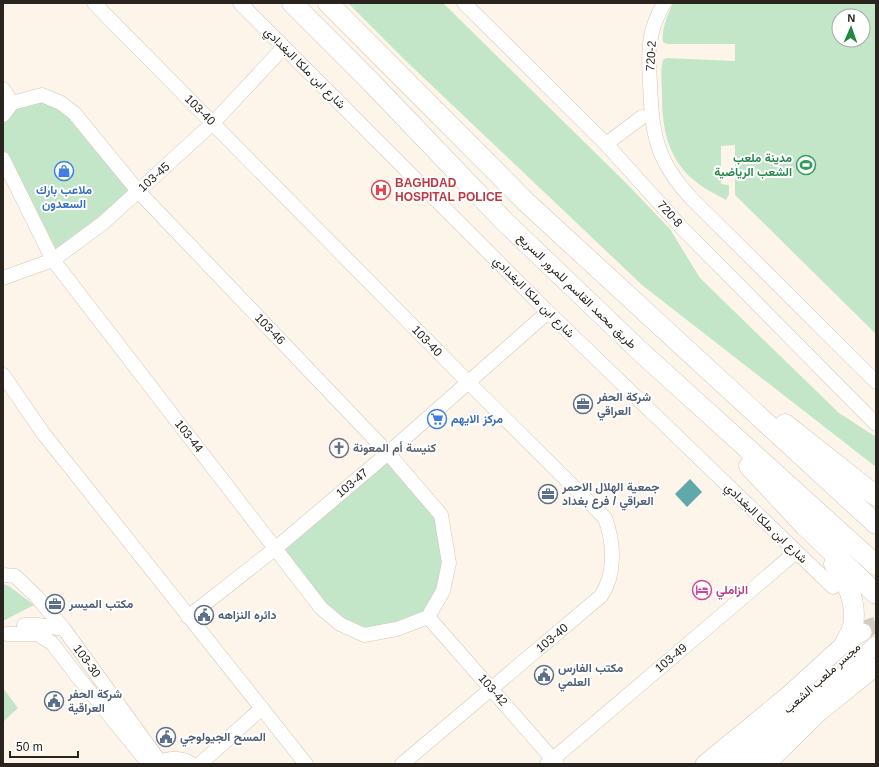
<svg xmlns="http://www.w3.org/2000/svg" width="879" height="767" viewBox="0 0 879 767" font-family="Arial,Vazirmatn,sans-serif">
	<rect width="100%" height="100%" fill="#fdf5ea"/>
	<path fill="#c4e6c8" fill-rule="evenodd" d="M348,3H443L626,183L670,229L700,278L839,413L876,437V467L642,285L407,62Z
		M673,3H876V334L735,195V145L721,146V184L729,185V194L726,200C716,194 704,189 695,181C668,160 662,128 662,96C662,84 660,71 663,60L666,58L735,61V44H667L663,42C661,30 668,14 673,3ZM839,16H863V40H839Z
		M42,95L61,103L138,191L53,260L3,159V115Z
		M386,459L441,515L449,563L428,617L367,639L321,608L276,548Z
		M3,584L9,586L34,605L3,621Z
		M3,688L18,708L3,722Z"/>
	<path fill="#60a8a9" d="M690,479L702,492L687,507L675,494Z"/>
	<g fill="none" stroke-linecap="round" stroke-linejoin="round">
		<path stroke="#d3cbc1" stroke-width="17" stroke-dasharray="17 8" stroke-linecap="butt" d="M863,632L870,627L876,625"/>
		<g stroke="#d3c6b5" stroke-width="15">
			<path id="minor" d="M94,3L468,382L605,518C614,542 616,574 601,596L402,764
				M240,3L548,312L833,587
				M464,3L606,144L681,227L876,424
				M664,3C658,14 653,25 651,37C648,53 649,68 650,83C651,108 652,133 662,156C669,172 679,185 691,198L876,382
				M3,89L12,103
				M12,103L42,95L61,103L74,113L138,191L388,453L441,515L449,563L443,591L428,617
				M3,115L12,103
				M606,144L642,117
				M3,159L53,260L321,608L340,624L364,635L397,629L428,617
				M3,278L53,260L103,223L213,123L284,47
				M3,375L43,433L306,764
				M3,575L15,576L36,596L64,629L160,762
				M188,617L276,548L388,453L548,312
				M428,617L557,764
				M24,625H38L64,629
				M7,634H37L52,643L78,677L149,764
				M157,764C167,757 182,757 192,764
				M200,764L262,708
				M547,764L796,552"/>
		</g>
		<g stroke="#d3c6b5" stroke-width="18">
			<path id="major" d="M704,764L788,695L845,643L863,632
				M727,764L783,713
				M746,764C787,722 833,685 876,645
				M767,764L820,712L876,667"/>
		</g>
		<g stroke="#d3c6b5" stroke-width="21">
			<path id="highway" d="M292,3L371,82L505,222L642,353L876,565
				M328,3L526,202L876,524
				M785,424L876,496
				M749,466L805,526L876,594
				M834,564C848,582 857,602 853,626C852,631 848,638 845,643"/>
		</g>
		<use href="#minor" stroke="#fff" stroke-width="14"/>
		<use href="#major" stroke="#fff" stroke-width="17"/>
		<use href="#highway" stroke="#fff" stroke-width="20"/>
	</g>
	<defs>
		<g id="stadium-ring" transform="scale(1)"><circle r="9.5" fill="#fff" stroke="#2e9e5b" stroke-width="1.5"/><path d="M0-5a6.5 5 0 1 0 0 10a6.5 5 0 1 0 0-10ZM-3.5-1.8h7v3.6h-7Z" fill="#2e9e5b"/></g>
		<g id="shop-ring" transform="scale(1)"><circle r="9.5" fill="#fff" stroke="#3f7fe0" stroke-width="1.5"/><path d="M-5-2.5h2.3a2.7 3.5 0 0 1 5.4 0H5L5.5 6h-11ZM-1.5-2.5h3a1.5 2.3 0 0 0-3 0Z" fill="#3f7fe0"/></g>
		<g id="hospital-ring" transform="scale(1)"><circle r="9.5" fill="#fff" stroke="#e0444e" stroke-width="1.5"/><path d="M-5-5h3v3.5h4V-5h3V5h-3V1.5h-4V5h-3Z" fill="#e0444e"/></g>
		<g id="office-ring" transform="scale(1)"><circle r="9.5" fill="#fff" stroke="#5c6f8a" stroke-width="1.5"/><path d="M-6-3h4V-5.5h4V-3h4V5H-6ZM-1-4.5V-3h2v-1.5ZM-6 0V1H6V0Z" fill="#5c6f8a"/></g>
		<g id="supermarket-ring" transform="scale(1)"><circle r="9.5" fill="#fff" stroke="#3f7fe0" stroke-width="1.5"/><path d="M-6-5.5h2.5l.6 2H6L4.5 2H-2.5L-4.4-4H-6ZM-1.5 3.2a1.3 1.3 0 1 0 .1 0ZM3 3.2a1.3 1.3 0 1 0 .1 0Z" fill="#3f7fe0"/></g>
		<g id="church-ring" transform="scale(1)"><circle r="9.5" fill="#fff" stroke="#6b7280" stroke-width="1.5"/><path d="M-1.2-6h2.4v3.5h3.3v2.4h-3.3V6h-2.4V-.1h-3.3v-2.4h3.3Z" fill="#6b7280"/></g>
		<g id="hotel-ring" transform="scale(1)"><circle r="9.5" fill="#fff" stroke="#d1479c" stroke-width="1.5"/><path d="M-6-4.5h1.5V1H6V5H4.5V3h-9V5H-6ZM-4 0a1.8 1.8 0 1 1 3.6 0ZM.5 0V-2.5h3Q6-2.5 6 0Z" fill="#d1479c"/></g>
		<g id="civic-ring" transform="scale(1)"><circle r="9.5" fill="#fff" stroke="#5c6f8a" stroke-width="1.5"/><path d="M-.6-6.5H3V-4.5H.6V-3L4-1V1h2V6H-6V1h2V-1L-.6-3ZM-1.2 2.5V6h2.4V2.5Z" fill="#5c6f8a"/></g>
	</defs>
	<g fill-rule="evenodd">
		<use href="#stadium-ring" x="806" y="165"/>
		<use href="#shop-ring" x="64" y="171"/>
		<use href="#hospital-ring" x="381" y="190"/>
		<use href="#office-ring" x="583" y="404"/>
		<use href="#supermarket-ring" x="437" y="419"/>
		<use href="#church-ring" x="339" y="448"/>
		<use href="#office-ring" x="548" y="494"/>
		<use href="#hotel-ring" x="702" y="590"/>
		<use href="#office-ring" x="55" y="604"/>
		<use href="#civic-ring" x="204" y="615"/>
		<use href="#civic-ring" x="544" y="675"/>
		<use href="#civic-ring" x="54" y="701"/>
		<use href="#civic-ring" x="166" y="737"/>
	</g>
	<g text-anchor="middle" stroke-width="4" stroke-linejoin="round" paint-order="stroke">
		<g font-size="12" fill="#29241d" stroke="#fff">
			<text transform="translate(651 56) rotate(-87)" y="4">720-2</text>
			<text transform="translate(305 68) rotate(45)" y="4">شارع ابن ملكا البغدادي</text>
			<text transform="translate(200 110) rotate(45)" y="4">103-40</text>
			<text transform="translate(154 177) rotate(-42)" y="4">103-45</text>
			<text transform="translate(670 214) rotate(48)" y="4">720-8</text>
			<text transform="translate(577 291) rotate(44)" y="4">طريق محمد القاسم للمرور السريع</text>
			<text transform="translate(534 297) rotate(45)" y="4">شارع ابن ملكا البغدادي</text>
			<text transform="translate(270 329) rotate(46)" y="4">103-46</text>
			<text transform="translate(427 341) rotate(46)" y="4">103-40</text>
			<text transform="translate(189 436) rotate(52)" y="4">103-44</text>
			<text transform="translate(352 483) rotate(-40)" y="4">103-47</text>
			<text transform="translate(766 523) rotate(44)" y="4">شارع ابن ملكا البغدادي</text>
			<text transform="translate(552 638) rotate(-40)" y="4">103-40</text>
			<text transform="translate(671 658) rotate(-40)" y="4">103-49</text>
			<text transform="translate(87 661) rotate(54)" y="4">103-30</text>
			<text transform="translate(822 678) rotate(-42)" y="4">مجسر ملعب الشعب</text>
			<text transform="translate(493 690) rotate(49)" y="4">103-42</text>
		</g>
		<g font-size="12" font-weight="bold" fill="#27864d" stroke="#fff" text-anchor="end">
			<text x="792" y="162">مدينة ملعب<tspan x="792" dy="14">الشعب الرياضية</tspan></text>
		</g>
		<g font-size="12" font-weight="bold" fill="#be3a42" stroke="#fff" text-anchor="start">
			<text x="395" y="187">BAGHDAD<tspan x="395" dy="14">HOSPITAL POLICE</tspan></text>
		</g>
		<g font-size="12" font-weight="bold" fill="#366cbe" stroke="#fff">
			<text x="64" y="194">ملاعب بارك<tspan x="64" dy="14">السعدون</tspan></text>
			<text x="451" y="423" text-anchor="start">مركز الايهم</text>
		</g>
		<g font-size="12" font-weight="bold" fill="#4e5e75" stroke="#fff" text-anchor="start">
			<text x="597" y="401">شركة الحفر<tspan x="597" dy="14">العراقي</tspan></text>
			<text x="562" y="491">جمعية الهلال الاحمر<tspan x="562" dy="14">العراقي / فرع بغداد</tspan></text>
			<text x="69" y="608">مكتب الميسر</text>
			<text x="218" y="619">دائره النزاهه</text>
			<text x="558" y="672">مكتب الفارس<tspan x="558" dy="14">العلمي</tspan></text>
			<text x="68" y="698">شركة الحفر<tspan x="68" dy="14">العراقية</tspan></text>
			<text x="180" y="741">المسح الجيولوجي</text>
		</g>
		<g font-size="12" font-weight="bold" fill="#5b616d" stroke="#fff" text-anchor="start">
			<text x="353" y="452">كنيسة أم المعونة</text>
		</g>
		<g font-size="12" font-weight="bold" fill="#b23c85" stroke="#fff" text-anchor="start">
			<text x="716" y="594">الزاملي</text>
		</g>
	</g>
	<rect width="879" height="767" fill="none" stroke="#29241d" stroke-width="8"/>
	<g transform="translate(851 28) rotate(2)"><circle r="19" fill="#ffffff" stroke="#a9a7a5"/>
	<path d="M0-3L7 15L0 10L-7 15Z" fill="#21883d"/>
	<text y="-6" font-size="11" font-weight="bold" text-anchor="middle" fill="#29241d">N</text>
	</g>
	<path d="M10 751v6h68v-6" fill="none" stroke="#29241d" stroke-width="2"/>
	<text x="16" y="751" font-size="12" fill="#29241d" stroke="#ffffff" stroke-width="3" paint-order="stroke">50 m</text>
</svg>
